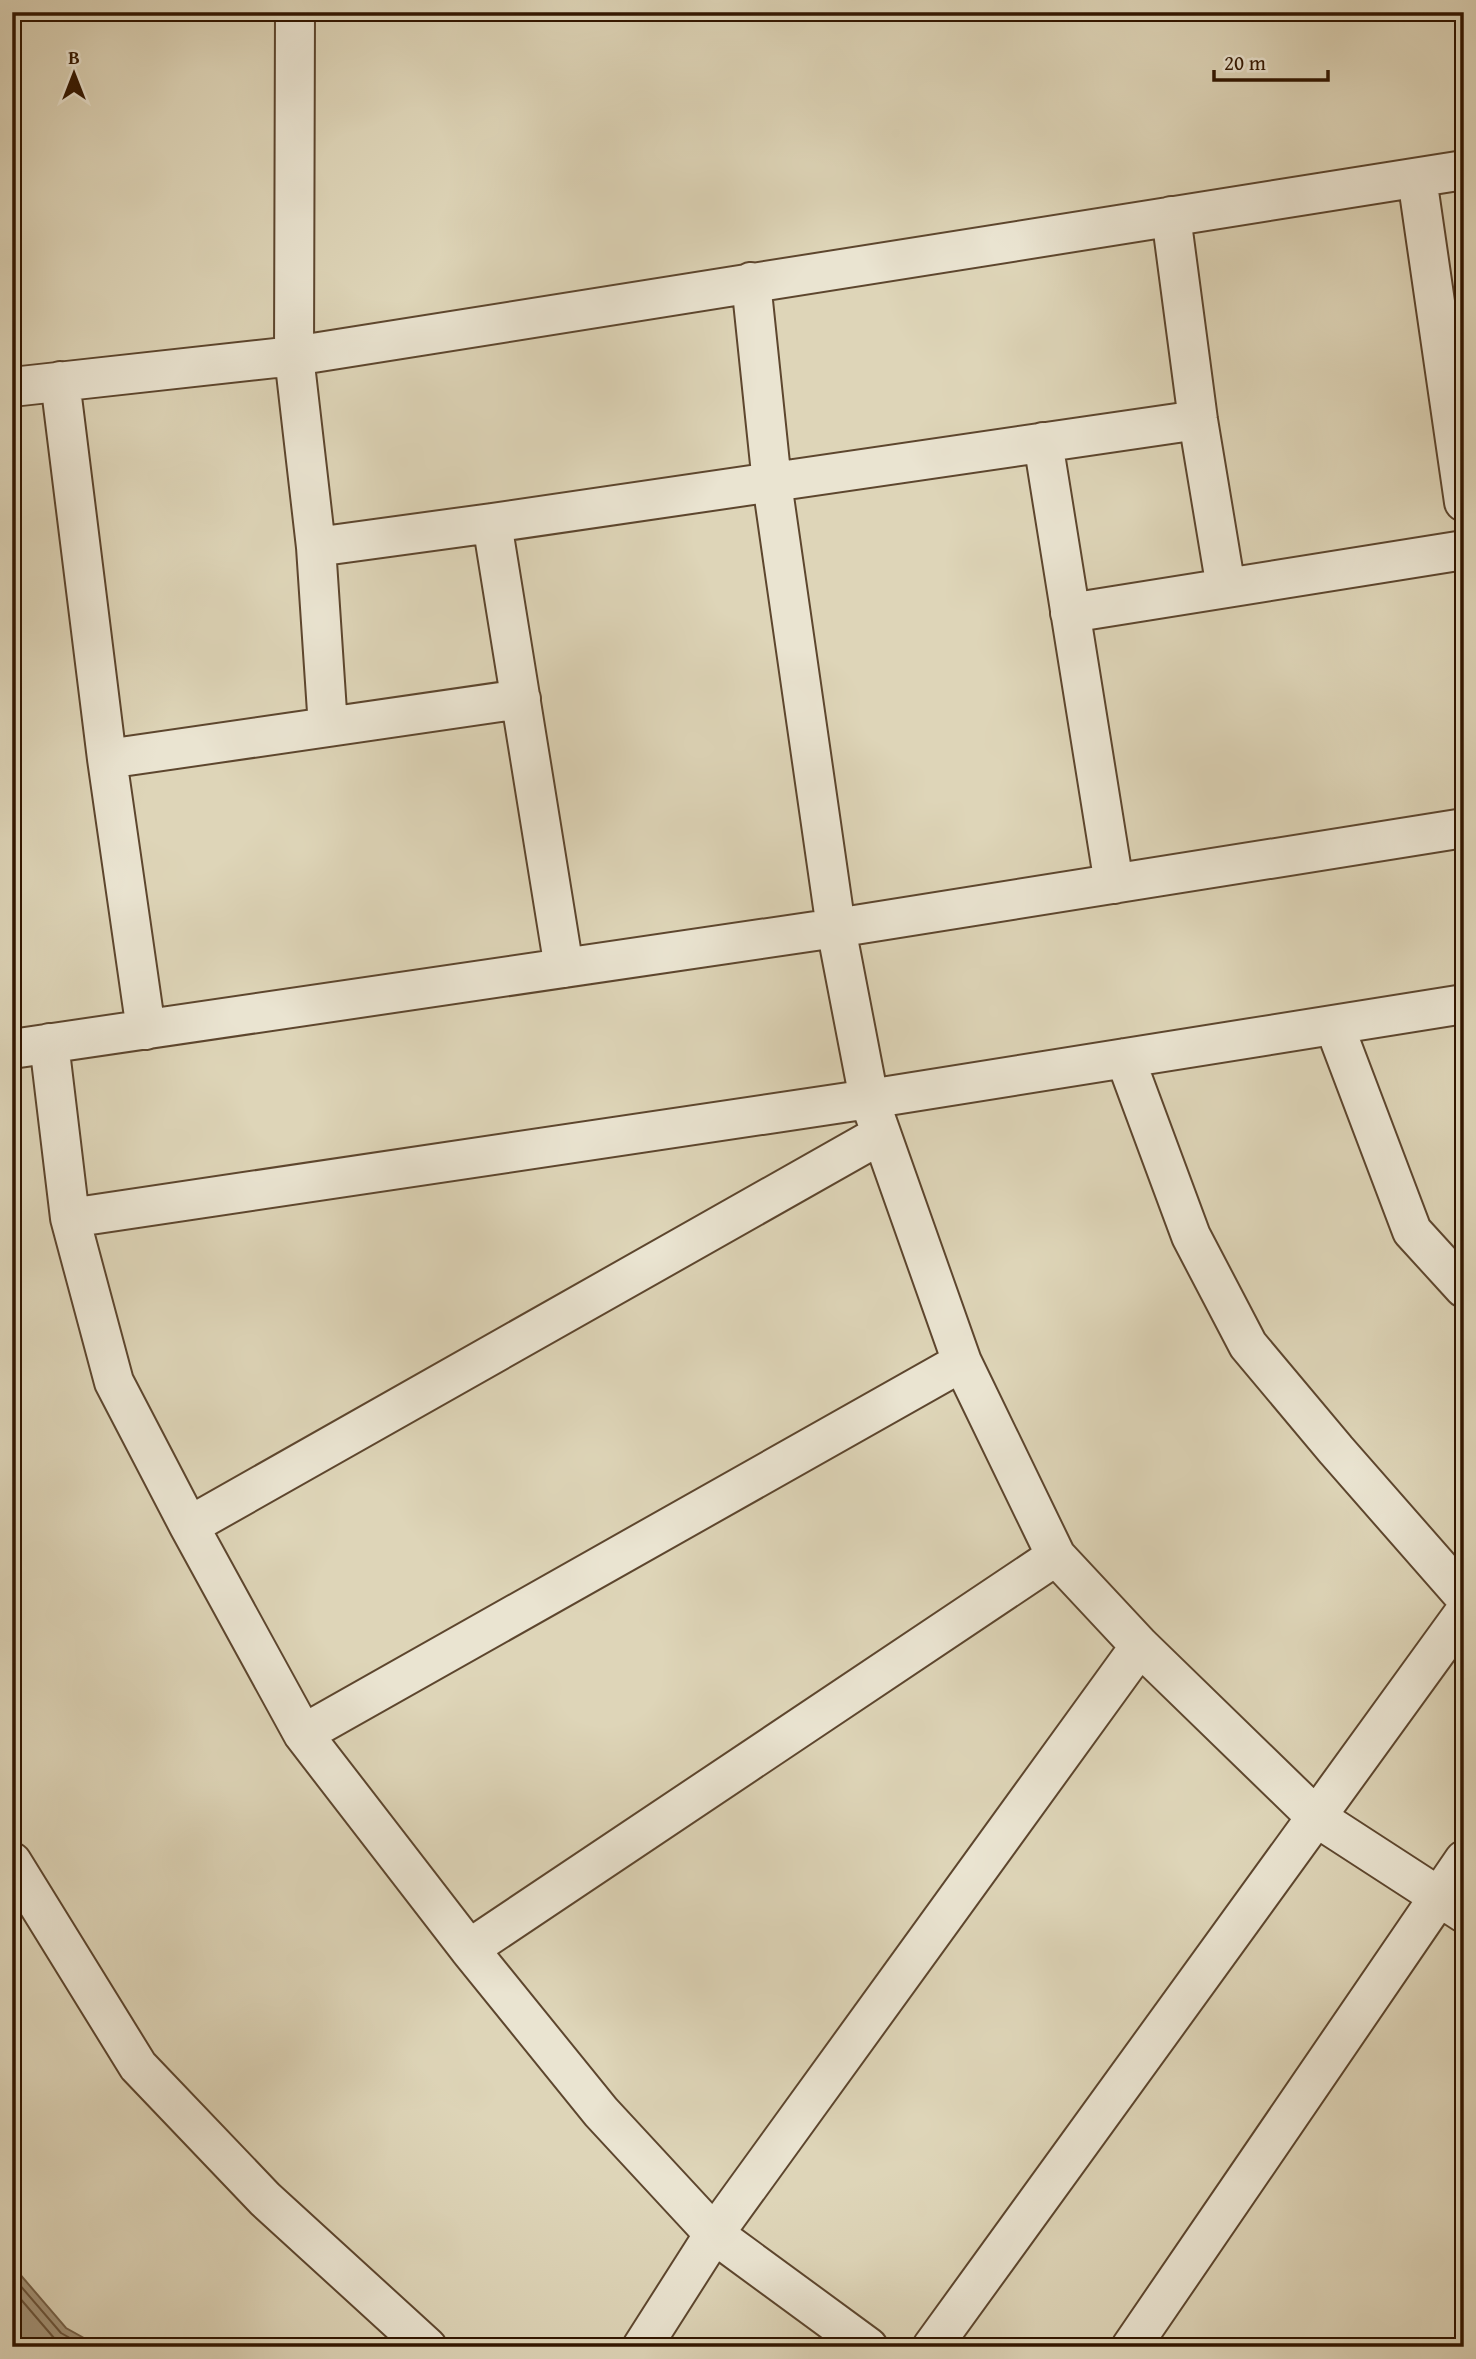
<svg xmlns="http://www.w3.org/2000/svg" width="1476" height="2359" viewBox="0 0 1476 2359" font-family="'Gentium Book Plus',serif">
	<rect width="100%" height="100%" fill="#ded5b8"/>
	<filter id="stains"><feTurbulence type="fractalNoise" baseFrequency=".00286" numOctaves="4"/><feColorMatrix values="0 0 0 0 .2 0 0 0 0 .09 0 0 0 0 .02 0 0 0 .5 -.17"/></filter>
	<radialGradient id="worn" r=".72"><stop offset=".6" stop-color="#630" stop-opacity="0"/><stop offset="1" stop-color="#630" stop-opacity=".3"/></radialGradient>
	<path fill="#a49479" stroke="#766249" stroke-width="2" d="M12,2265L66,2328L100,2347H12Z"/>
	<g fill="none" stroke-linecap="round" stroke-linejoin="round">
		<path stroke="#6b553c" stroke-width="2" d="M12,2276L61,2333L86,2347
			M12,2289L54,2338L67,2347"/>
		<g stroke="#5d462e" stroke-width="42">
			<path id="minor" d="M295,12L294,356L316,547L328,727
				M1417,178L1464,502
				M1171,216L1198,420L1226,588
				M751,282L772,483L836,928L869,1099L962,1362L1056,1556L1140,1646L1316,1817L1464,1913
				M60,381L107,759L146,1030
				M12,387L294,356L1464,170
				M1043,442L1114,884
				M492,523L564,968
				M316,547L492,523L1198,420
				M1070,613L1464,550
				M107,759L521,699
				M1334,1025L1412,1231L1464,1288
				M49,1043L70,1218L114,1382L189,1526L303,1734L469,1949L601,2112L714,2234L868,2347
				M12,1049L836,928L1464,828
				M1125,1058L1191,1236L1248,1345L1336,1450L1464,1596
				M70,1218L869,1099L1464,1004
				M189,1526L880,1135
				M303,1734L962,1362
				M12,1862L138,2066L265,2199L427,2347
				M469,1949L1056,1556
				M642,2347L714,2234L1140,1646
				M932,2347L1464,1613
				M1131,2347L1464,1860"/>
		</g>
		<use href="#minor" stroke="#eae4d1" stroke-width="38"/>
	</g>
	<rect width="1476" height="2359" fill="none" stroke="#ded5b8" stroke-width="42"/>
	<rect x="14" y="14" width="1448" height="2331" fill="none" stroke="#321600" stroke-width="3.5"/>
	<rect x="21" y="21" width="1434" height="2317" fill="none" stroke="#321600" stroke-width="2"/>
	<g transform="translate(74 74)" stroke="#eae4d1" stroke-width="5" paint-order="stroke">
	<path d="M0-5L12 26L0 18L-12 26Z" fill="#321600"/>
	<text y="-10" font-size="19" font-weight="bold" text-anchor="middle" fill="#321600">B</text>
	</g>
	<path d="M1214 70v10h114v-10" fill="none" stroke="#321600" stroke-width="3.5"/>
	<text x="1224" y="70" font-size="21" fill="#321600" stroke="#eae4d1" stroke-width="5" paint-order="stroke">20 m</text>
	<rect width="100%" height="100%" filter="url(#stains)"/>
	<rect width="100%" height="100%" fill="url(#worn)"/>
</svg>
